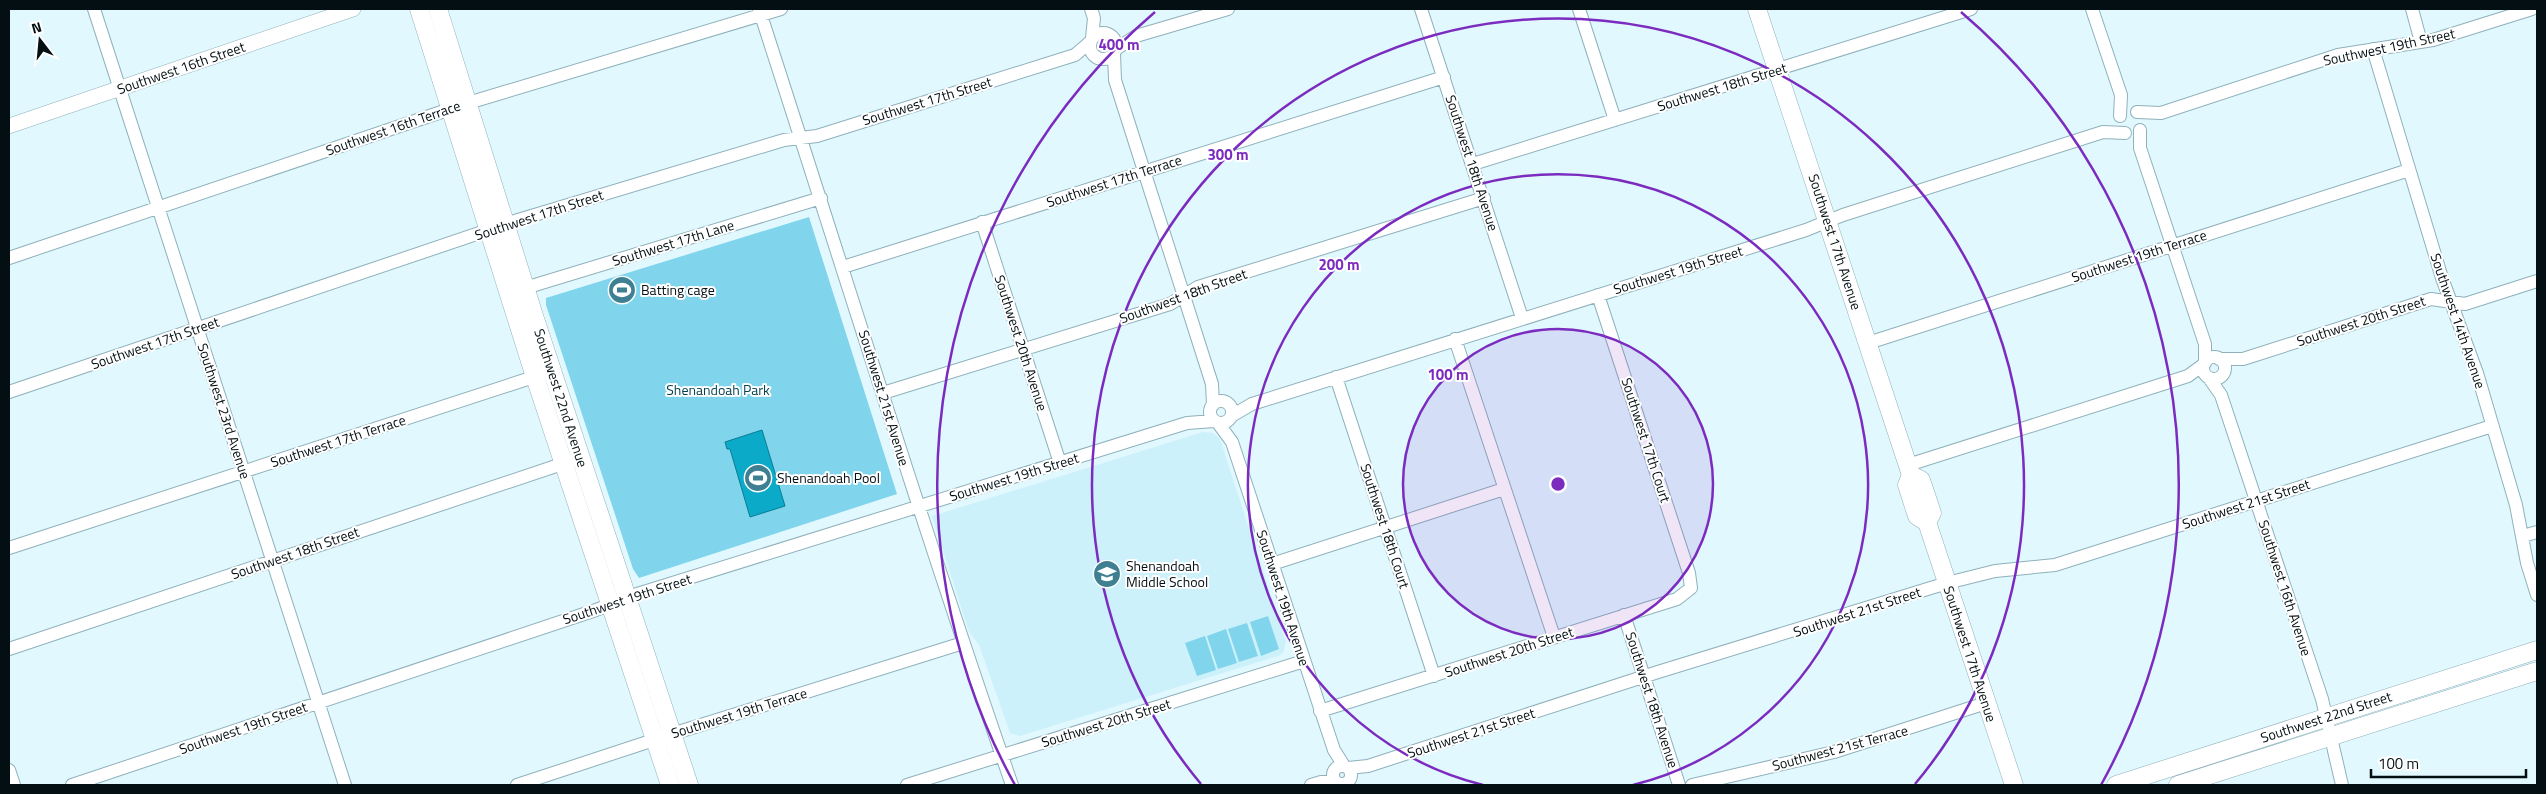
<svg xmlns="http://www.w3.org/2000/svg" width="2546" height="794" viewBox="0 0 2546 794" font-family="'Titillium Web',sans-serif">
	<rect width="100%" height="100%" fill="#e2f8ff"/>
	<path fill="#ccf1fb" d="M1203,432L1213,433L1220,439L1286,642L1283,653L1278,656L1020,736L1010,733L979,645L969,632L932,516Z"/>
	<path fill="#80d5ec" d="M809,217L897,494L639,578L633,569L546,305V298Z
		M1268,616L1279,649L1261,656L1250,622Z
		M1247,623L1258,656L1239,662L1228,629Z
		M1226,629L1237,663L1218,669L1207,636Z
		M1205,636L1216,670L1197,676L1185,643Z"/>
	<path fill="#0baac9" stroke="#097c92" d="M762,430L785,506L750,517L730,449H727L725,442Z"/>
	<g fill="none" stroke-linecap="round" stroke-linejoin="round">
		<g stroke="#8eb1bb" stroke-width="14">
			<path id="minor" d="M94,9L345,785
				M759,9C843,268 923,528 1012,785
				M1091,9L1094,18L1092,38
				M1421,9L1522,318
				M1579,9L1615,120
				M2092,9L2121,95L2120,116
				M2412,9L2421,42
				M1090 46a13 13 0 1 1 26 0a13 13 0 1 1-26 0Z
				M1116,49L1136,36L1228,9
				M2373,49L2442,278L2477,373L2516,505L2527,563L2537,595
				M1114,54L1115,80L1212,384L1213,405
				M2137,112L2161,113L2338,55L2433,40L2532,9
				M2140,130V148L2205,344V363
				M1473,164L1971,9
				M982,222L1060,463
				M9,258L468,103L781,9
				M843,267L1444,77
				M525,288L821,198
				M1455,339L1554,637
				M1868,343L2409,170
				M2203 368a11 11 0 1 1 22 0a11 11 0 1 1-22 0Z
				M2219,359H2243L2431,299L2465,304L2537,281
				M1336,377L1434,676
				M2209,378L2221,395L2322,699L2342,785
				M9,392L518,220L784,140L817,136L1075,55L1090,42
				M883,393L1170,304L1198,287L1484,198
				M1210 412a11 11 0 1 1 22 0a11 11 0 1 1-22 0Z
				M1233,415L1252,404L1806,230L1843,215L2103,132L2125,133
				M1218,423L1232,442L1334,750L1344,766
				M1908,465L2188,376L2203,365
				M2523,536L2537,532
				M9,548L543,374
				M1272,564L1504,489
				M1624,615L1679,785
				M9,649L571,461
				M1320,711L1677,599L1691,588L1689,573L1598,295
				M1333 775a9 9 0 1 1 18 0a9 9 0 1 1-18 0Z
				M1348,768L1368,766L1658,672L1947,583L1995,571L2055,565L2492,426
				M9,770L14,785
				M72,785L596,610L634,595L1187,423L1214,421
				M517,785L672,734L963,643
				M907,785L1304,661
				M1311,785L1321,782H1335
				M1692,785L1834,752L1986,703"/>
		</g>
		<g stroke="#8eb1bb" stroke-width="16">
			<path id="tertiary" d="M9,126L353,9"/>
		</g>
		<g stroke="#8eb1bb" stroke-width="19">
			<path id="secondary" d="M419,9L535,377L670,785
				M438,9L535,319L689,785
				M1757,9L1911,475L1921,480L1932,513L1927,522
				M1911,475L1907,485L1917,516L1927,522L2014,785
				M2116,785L2537,650
				M2178,785L2537,671"/>
		</g>
		<use href="#minor" stroke="#fff" stroke-width="12"/>
		<use href="#tertiary" stroke="#fff" stroke-width="15"/>
		<use href="#secondary" stroke="#fff" stroke-width="18"/>
	</g>
	<circle cx="1558" cy="484" r="155" fill="#7b2cbf" fill-opacity=".12"/>
	<g fill="none" stroke="#7b2cbf" stroke-width="2.5">
		<circle cx="1558" cy="484" r="155"/>
		<path d="M1483 785A310 310 0 1 1 1633 785"/>
		<path d="M1201 784A466 466 0 1 1 1915 784"/>
		<path d="M1015 785A621 621 0 0 1 1155 12M1961 12A621 621 0 0 1 2101 785"/>
	</g>
	<defs>
		<g id="stadium-disc" transform="scale(1.4375)"><circle r="9.5" fill="#3e8091" stroke="#fff"/><path d="M0-5a6.5 5 0 1 0 0 10a6.5 5 0 1 0 0-10ZM-3.5-1.8h7v3.6h-7Z" fill="#fff"/></g>
		<g id="school-disc" transform="scale(1.4375)"><circle r="9.5" fill="#3e8091" stroke="#fff"/><path d="M0-5L7-2L0 1L-7-2ZM-4 1L0 2.5L4 1V4Q0 6-4 4Z" fill="#fff"/></g>
	</defs>
	<g fill-rule="evenodd">
		<use href="#stadium-disc" x="622" y="290"/>
		<use href="#stadium-disc" x="758" y="478"/>
		<use href="#school-disc" x="1107" y="574"/>
	</g>
	<g text-anchor="middle" stroke-width="4" stroke-linejoin="round" paint-order="stroke">
		<g font-size="14" fill="#040f13" stroke="#fff">
			<text transform="translate(2389 47) rotate(-12)" y="5">Southwest 19th Street</text>
			<text transform="translate(181 68) rotate(-19)" y="5">Southwest 16th Street</text>
			<text transform="translate(1722 87) rotate(-17)" y="5">Southwest 18th Street</text>
			<text transform="translate(927 101) rotate(-17)" y="5">Southwest 17th Street</text>
			<text transform="translate(393 128) rotate(-19)" y="5">Southwest 16th Terrace</text>
			<text transform="translate(1472 163) rotate(72)" y="5">Southwest 18th Avenue</text>
			<text transform="translate(1114 181) rotate(-18)" y="5">Southwest 17th Terrace</text>
			<text transform="translate(539 215) rotate(-18)" y="5">Southwest 17th Street</text>
			<text transform="translate(1835 242) rotate(72)" y="5">Southwest 17th Avenue</text>
			<text transform="translate(673 243) rotate(-17)" y="5">Southwest 17th Lane</text>
			<text transform="translate(2139 256) rotate(-18)" y="5">Southwest 19th Terrace</text>
			<text transform="translate(1678 270) rotate(-17)" y="5">Southwest 19th Street</text>
			<text transform="translate(1183 296) rotate(-20)" y="5">Southwest 18th Street</text>
			<text transform="translate(2361 321) rotate(-18)" y="5">Southwest 20th Street</text>
			<text transform="translate(2458 321) rotate(71)" y="5">Southwest 14th Avenue</text>
			<text transform="translate(155 343) rotate(-19)" y="5">Southwest 17th Street</text>
			<text transform="translate(1021 343) rotate(72)" y="5">Southwest 20th Avenue</text>
			<text transform="translate(561 398) rotate(72)" y="5">Southwest 22nd Avenue</text>
			<text transform="translate(884 398) rotate(73)" y="5">Southwest 21st Avenue</text>
			<text transform="translate(224 411) rotate(72)" y="5">Southwest 23rd Avenue</text>
			<text transform="translate(1646 440) rotate(72)" y="5">Southwest 17th Court</text>
			<text transform="translate(338 441) rotate(-18)" y="5">Southwest 17th Terrace</text>
			<text transform="translate(1014 477) rotate(-17)" y="5">Southwest 19th Street</text>
			<text transform="translate(2246 504) rotate(-18)" y="5">Southwest 21st Street</text>
			<text transform="translate(1385 526) rotate(72)" y="5">Southwest 18th Court</text>
			<text transform="translate(295 553) rotate(-19)" y="5">Southwest 18th Street</text>
			<text transform="translate(2285 588) rotate(72)" y="5">Southwest 16th Avenue</text>
			<text transform="translate(1283 598) rotate(72)" y="5">Southwest 19th Avenue</text>
			<text transform="translate(627 599) rotate(-18)" y="5">Southwest 19th Street</text>
			<text transform="translate(1857 612) rotate(-18)" y="5">Southwest 21st Street</text>
			<text transform="translate(1509 652) rotate(-18)" y="5">Southwest 20th Street</text>
			<text transform="translate(1970 654) rotate(72)" y="5">Southwest 17th Avenue</text>
			<text transform="translate(1652 700) rotate(72)" y="5">Southwest 18th Avenue</text>
			<text transform="translate(739 713) rotate(-17)" y="5">Southwest 19th Terrace</text>
			<text transform="translate(2326 717) rotate(-18)" y="5">Southwest 22nd Street</text>
			<text transform="translate(1106 723) rotate(-17)" y="5">Southwest 20th Street</text>
			<text transform="translate(243 728) rotate(-19)" y="5">Southwest 19th Street</text>
			<text transform="translate(1471 733) rotate(-18)" y="5">Southwest 21st Street</text>
			<text transform="translate(1840 748) rotate(-15)" y="5">Southwest 21st Terrace</text>
		</g>
		<g font-size="14" fill="#040f13" stroke="#fff" text-anchor="start">
			<text x="641" y="295">Batting cage</text>
			<text x="777" y="483">Shenandoah Pool</text>
			<text x="1126" y="571">Shenandoah<tspan x="1126" dy="16">Middle School</tspan></text>
		</g>
		<g font-size="14" fill="#013f4c" stroke="#fff">
			<text x="718" y="395">Shenandoah Park</text>
		</g>
	</g>
	<circle cx="1558" cy="484" r="8" fill="#7b2cbf" stroke="#fff" stroke-width="2.5"/>
	<g font-size="15" text-anchor="middle" font-weight="bold" fill="#7b2cbf" stroke="#fff" stroke-width="4" stroke-linejoin="round" paint-order="stroke">
		<text x="1119" y="50">400 m</text>
		<text x="1228" y="160">300 m</text>
		<text x="1339" y="270">200 m</text>
		<text x="1448" y="380">100 m</text>
	</g>
	<rect width="2546" height="794" fill="none" stroke="#040f13" stroke-width="20"/>
	<g transform="translate(40 40) rotate(344)" stroke="#ffffff" stroke-width="4" paint-order="stroke">
	<path d="M0-4L9 19L0 12L-9 19Z" fill="#040f13"/>
	<text y="-8" font-size="14" font-weight="bold" text-anchor="middle" fill="#040f13">N</text>
	</g>
	<path d="M2371 769v8h155v-8" fill="none" stroke="#040f13" stroke-width="2.5"/>
	<text x="2378" y="769" font-size="15" fill="#040f13" stroke="#ffffff" stroke-width="4" paint-order="stroke">100 m</text>
</svg>
